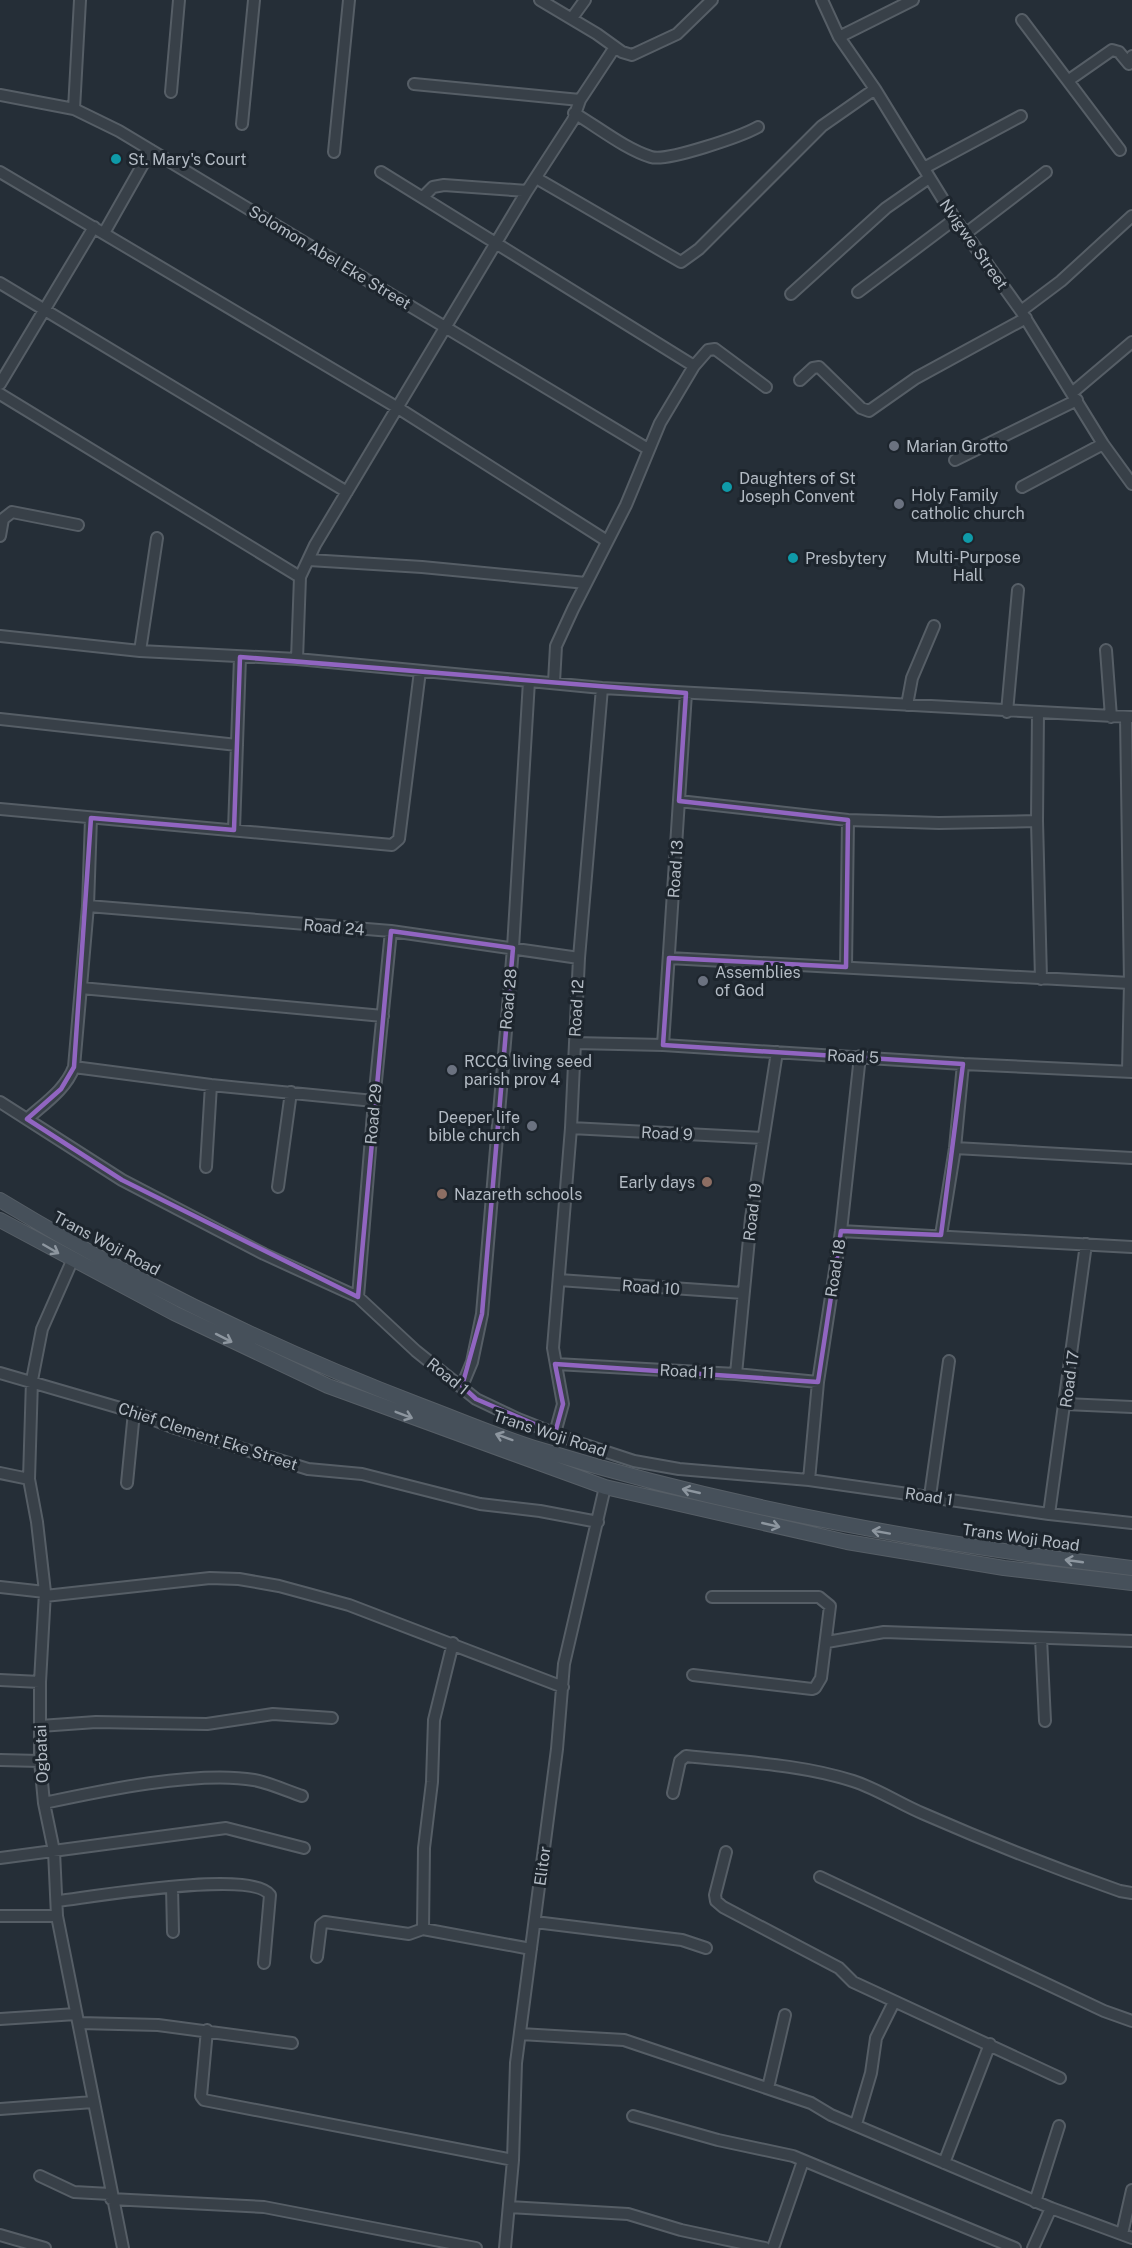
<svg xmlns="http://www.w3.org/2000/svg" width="1132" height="2248" viewBox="0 0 1132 2248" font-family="'Public Sans',sans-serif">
	<rect width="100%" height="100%" fill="#252e37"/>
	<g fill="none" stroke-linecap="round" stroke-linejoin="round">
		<g stroke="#565e66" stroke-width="14">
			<path id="street" d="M540,0L597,34L622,52L632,55L677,34L712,0
				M822,0L839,37L875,89L955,219L1021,311L1103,444L1132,484
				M572,18L585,0
				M1022,20L1120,150
				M839,37L913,0
				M1069,80L1112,50L1119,52L1129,64L1132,56
				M414,84L580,100
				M171,92L179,0
				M0,95L74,109L119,131L648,449
				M74,109L80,0
				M574,113C598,127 625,149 651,157C667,162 742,136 758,127
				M242,124L254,0
				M334,152L349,0
				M924,168L1021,116
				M0,172L398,408L607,541
				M381,172L694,366
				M536,178L681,262L699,249L822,126L875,89
				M423,197L433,187L444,185L527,191
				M104,233L151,150
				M965,234L1046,172
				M0,283L347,492
				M858,292L955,219
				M791,294L886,208L929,178
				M1021,311L1061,281L1132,216
				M800,380L813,368L819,367L861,408L869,411L916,378L1026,318
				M0,384L94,227
				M1073,392L1132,342
				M0,394L300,577
				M955,460L1077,400
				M1022,487L1103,444
				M0,536L3,519L12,512L78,525
				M309,560L422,567L586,583
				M0,636L140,651L297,659L602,688L1132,717
				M1106,650L1111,717
				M140,651L157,538
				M297,659L300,577L315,545L527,191L573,120L580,100L615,47
				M554,682L556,646L573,609L626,505L660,423L694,366L708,350L715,349L766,387
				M907,705L912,678L934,626
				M1007,712L1018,590
				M1038,712L1037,821L1041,979
				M1126,717L1130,983L1128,1071
				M0,719L237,745
				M679,801L848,820L939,823L1037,821
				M0,809L392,845L399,839L420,671
				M234,830L240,657
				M88,906L391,931L579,958
				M669,958L1130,983
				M846,967L848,820
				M81,988L383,1016
				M575,1043L663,1045L963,1064L1132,1072
				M663,1045L686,693
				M74,1067L211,1085L374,1101
				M0,1102L122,1180L264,1254L358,1297L416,1351L476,1399L518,1419L579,1443L634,1461L679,1469L809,1480L1049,1514L1132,1523
				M27,1119C45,1103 66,1089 74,1067L88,906L91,818
				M571,1128L763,1138
				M955,1148L1132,1158
				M206,1167L211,1085
				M278,1187L291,1092
				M841,1231L1132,1247
				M941,1235L955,1148L963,1064
				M72,1261L42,1329L32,1380L29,1479L37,1522L45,1592L40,1682V1761L44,1803L54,1851L57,1916L123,2248
				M559,1280L743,1293
				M358,1297L374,1101L391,931
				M556,1364L736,1374L818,1382
				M0,1373L134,1412L172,1427L308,1469L362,1474L480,1504L540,1511L598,1522
				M736,1374L751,1218L777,1052
				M462,1386L472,1362L482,1314L513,948L529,681
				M1065,1404L1132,1407
				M555,1433L563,1404L553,1348L571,1128L579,958L602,688
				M0,1473L29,1479
				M809,1480L818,1382L841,1231L860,1056
				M127,1483L134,1412
				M930,1496L949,1361
				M1049,1514L1086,1244
				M0,1587L45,1592
				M45,1596L210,1578L239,1579L279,1586L349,1605L563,1687
				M1041,1638L1045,1721
				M827,1642L884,1632L1132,1641
				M693,1675L812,1689L815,1688L821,1678L830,1606L819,1597H712
				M0,1680L40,1682
				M40,1726L96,1722L207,1724L273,1714L332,1718
				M0,1760L40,1761
				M673,1793L680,1761L686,1756C741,1762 800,1764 853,1781C878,1789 900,1804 924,1814C988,1842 1054,1868 1120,1891L1132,1893
				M44,1803C100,1791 199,1770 254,1780C270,1783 287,1791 302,1796
				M726,1852L715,1895L716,1901L723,1907L839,1968L853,1982L1060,2078
				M0,1858L226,1828L304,1848
				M820,1877L1104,2011L1132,2021
				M172,1887L173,1932
				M58,1901C92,1897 252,1869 270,1895L264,1963
				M0,1916H57
				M535,1922L682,1940L706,1948
				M423,1929L424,1848L432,1782L434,1720L453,1643
				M317,1957L321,1925L325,1922L409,1934L423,1929L531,1949
				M0,2019L76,2014
				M80,2023L158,2025L292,2043
				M207,2030L201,2096L204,2100L513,2160
				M520,2034L624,2040L811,2103L831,2115L1051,2208L1132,2238
				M768,2088L785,2015
				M0,2109L93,2102
				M633,2116L718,2140L793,2156L1015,2248
				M856,2124L871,2073L876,2038L894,2002
				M944,2163L990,2044
				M40,2176L74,2192L110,2194
				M111,2199L264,2207L476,2248
				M1035,2202L1059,2126
				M509,2207L628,2214L681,2230L765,2248
				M1122,2234L1132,2190
				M0,2235L45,2248
				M505,2248L513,2160L516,2063L557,1749L564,1664L605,1487
				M773,2248L803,2161
				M1033,2248L1051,2208"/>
		</g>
		<g stroke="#565e66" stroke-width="16">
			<path id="secondary" d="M0,1200C135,1282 275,1350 422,1406C462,1421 501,1438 541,1450C734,1509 932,1544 1132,1568
				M0,1220L174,1313L328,1386L605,1487L847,1542L1004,1568L1132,1583"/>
		</g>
		<use href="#street" stroke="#384048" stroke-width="10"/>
		<use href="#secondary" stroke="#46505a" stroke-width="14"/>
	</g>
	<defs><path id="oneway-shaft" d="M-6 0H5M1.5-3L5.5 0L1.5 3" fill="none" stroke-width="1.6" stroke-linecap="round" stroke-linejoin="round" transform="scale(1.5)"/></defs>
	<g stroke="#8d969f">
		<use href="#oneway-shaft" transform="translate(51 1249) rotate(30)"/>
		<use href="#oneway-shaft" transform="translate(224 1338) rotate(27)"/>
		<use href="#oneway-shaft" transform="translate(404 1415) rotate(21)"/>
		<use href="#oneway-shaft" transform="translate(504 1437) rotate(-160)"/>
		<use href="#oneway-shaft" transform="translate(691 1491) rotate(-167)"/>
		<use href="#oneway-shaft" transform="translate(771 1525) rotate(13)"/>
		<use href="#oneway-shaft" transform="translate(881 1532) rotate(-170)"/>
		<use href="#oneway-shaft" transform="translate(1074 1561) rotate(-172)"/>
	</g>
	<path fill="none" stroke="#9165c1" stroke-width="4.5" stroke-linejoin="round" d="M240,657L686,693L679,801L848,820L846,967L669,958L663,1045L963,1064L941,1235L841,1231L818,1382L555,1364L563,1404L555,1433L476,1399L462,1386L482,1314L513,948L391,931L358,1297L122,1180L27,1119L61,1089L74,1067L91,818L234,830Z"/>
	<g fill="#0f9aa8" stroke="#1d252d" stroke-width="2">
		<circle cx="116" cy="159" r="6"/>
		<circle cx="727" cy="487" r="6"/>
		<circle cx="968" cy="538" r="6"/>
		<circle cx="793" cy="558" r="6"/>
	</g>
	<g fill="#6b7280" stroke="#1d252d" stroke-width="2">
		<circle cx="894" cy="446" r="6"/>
		<circle cx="899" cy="504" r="6"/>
		<circle cx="703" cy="981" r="6"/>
		<circle cx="452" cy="1070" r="6"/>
		<circle cx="532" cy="1126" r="6"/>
	</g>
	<g fill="#8d6e63" stroke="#1d252d" stroke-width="2">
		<circle cx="707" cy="1182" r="6"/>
		<circle cx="442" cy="1194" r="6"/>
	</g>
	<g text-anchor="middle" stroke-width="6" stroke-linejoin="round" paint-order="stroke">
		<g font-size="16" fill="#b3bbc4" stroke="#1d252d" text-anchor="start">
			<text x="128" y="165">St. Mary's Court</text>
			<text x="906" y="452">Marian Grotto</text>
			<text x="739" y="484">Daughters of St<tspan x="739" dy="18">Joseph Convent</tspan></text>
			<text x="911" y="501">Holy Family<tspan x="911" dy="18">catholic church</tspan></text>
			<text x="968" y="563" text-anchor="middle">Multi-Purpose<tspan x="968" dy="18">Hall</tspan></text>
			<text x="805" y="564">Presbytery</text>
			<text x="715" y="978">Assemblies<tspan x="715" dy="18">of God</tspan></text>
			<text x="464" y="1067">RCCG living seed<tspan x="464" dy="18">parish prov 4</tspan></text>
			<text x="520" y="1123" text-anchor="end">Deeper life<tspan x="520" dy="18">bible church</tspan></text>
			<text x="695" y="1188" text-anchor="end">Early days</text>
			<text x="454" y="1200">Nazareth schools</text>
		</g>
		<g font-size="16" fill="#b3bbc4" stroke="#1d252d">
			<text transform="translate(974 244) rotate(55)" y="6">Nvigwe Street</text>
			<text transform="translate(330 257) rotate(31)" y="6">Solomon Abel Eke Street</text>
			<text transform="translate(675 869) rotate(-86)" y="6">Road 13</text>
			<text transform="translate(334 927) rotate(5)" y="6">Road 24</text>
			<text transform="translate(508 999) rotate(-85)" y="6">Road 28</text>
			<text transform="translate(576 1008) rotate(-87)" y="6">Road 12</text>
			<text transform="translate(853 1056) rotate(3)" y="6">Road 5</text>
			<text transform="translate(373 1114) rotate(-85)" y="6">Road 29</text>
			<text transform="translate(667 1133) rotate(3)" y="6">Road 9</text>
			<text transform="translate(752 1212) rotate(-83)" y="6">Road 19</text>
			<text transform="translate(107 1243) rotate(28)" y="6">Trans Woji Road</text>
			<text transform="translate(835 1268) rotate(-81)" y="6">Road 18</text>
			<text transform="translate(651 1287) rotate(4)" y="6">Road 10</text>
			<text transform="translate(687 1371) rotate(3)" y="6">Road 11</text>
			<text transform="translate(448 1376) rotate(39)" y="6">Road 1</text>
			<text transform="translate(1069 1379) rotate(-82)" y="6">Road 17</text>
			<text transform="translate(550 1433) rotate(18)" y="6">Trans Woji Road</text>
			<text transform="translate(208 1436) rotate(18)" y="6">Chief Clement Eke Street</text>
			<text transform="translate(929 1496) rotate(8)" y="6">Road 1</text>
			<text transform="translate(1021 1537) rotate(8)" y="6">Trans Woji Road</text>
			<text transform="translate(41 1754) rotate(-92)" y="6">Ogbatai</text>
			<text transform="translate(542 1866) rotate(-82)" y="6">Elitor</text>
		</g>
	</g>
</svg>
